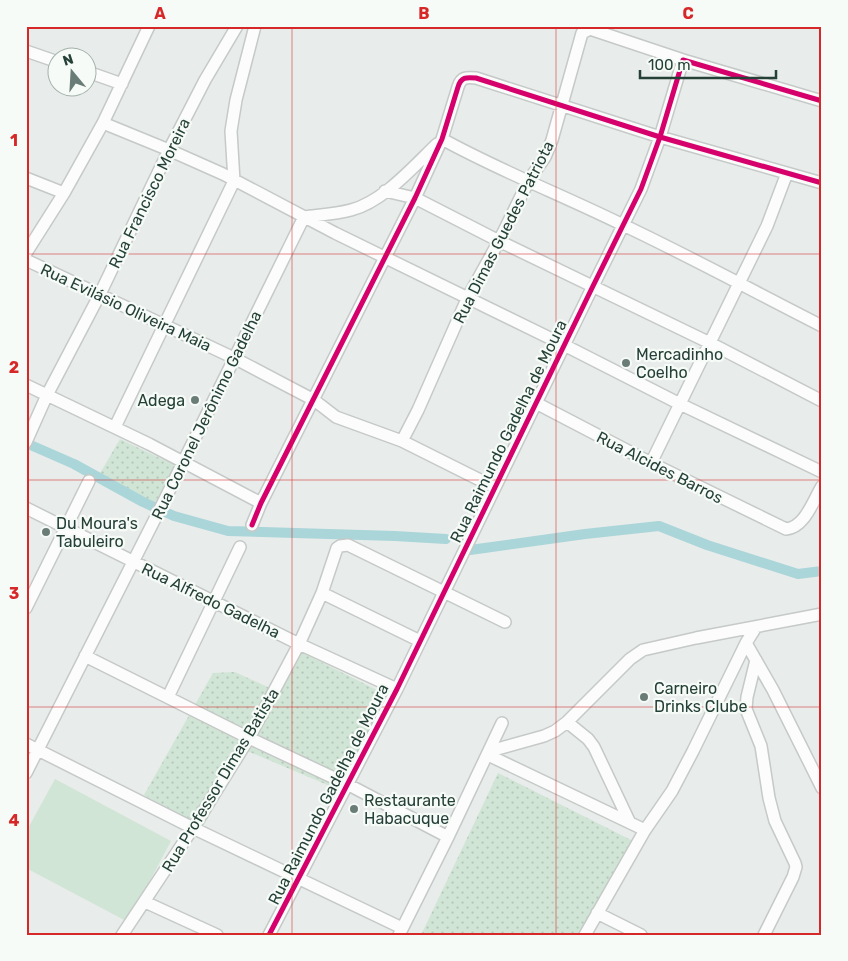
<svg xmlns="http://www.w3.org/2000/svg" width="848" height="961" viewBox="0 0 848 961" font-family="Rubik,sans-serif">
	<defs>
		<pattern id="grass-dots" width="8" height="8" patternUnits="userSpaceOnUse" patternTransform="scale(1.25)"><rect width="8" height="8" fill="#d1e5d6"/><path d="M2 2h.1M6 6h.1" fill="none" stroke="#b3c6b8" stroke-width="1.8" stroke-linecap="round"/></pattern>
	</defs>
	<rect width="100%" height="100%" fill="#e8ecea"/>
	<path fill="url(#grass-dots)" d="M120,439L174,465L157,506L99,475Z
		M295,649L387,695L337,789L245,750L202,829L144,795L213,673L235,672L272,689Z
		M498,773L633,841L582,935H425L422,933Z"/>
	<path fill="#d1e5d6" d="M55,779L171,841L128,922L26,868V832Z"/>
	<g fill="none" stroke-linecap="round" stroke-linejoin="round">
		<path stroke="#aad5d9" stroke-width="10" d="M26,443L74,464L143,502L174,516L228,531L395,536L446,539
			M470,550L585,534L659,526L707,545L798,574L822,571"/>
		<g stroke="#c5c9c7" stroke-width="14">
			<path id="minor" d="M26,51L58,62
				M88,72L122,84
				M103,123L169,150L223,174L335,233L564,345L680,404L822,472
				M442,139C500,171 562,195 621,224C689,256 755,292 822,326
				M26,178L64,193
				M385,191L415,198L499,241L710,343L822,401
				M26,253L64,193L103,123L149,26
				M26,260L234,358L314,400L336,417L402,441L494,487
				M26,385L149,444L261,503
				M536,403L651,463L786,529C805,527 813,501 822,486
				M115,427L234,181L231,131L236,100L255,26
				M402,441L418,410L467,299L499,241L529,180L545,157L552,140L582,33L590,29L683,60
				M26,442L47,395L100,294L169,150L205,80L237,26
				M651,463L767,226L787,173
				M26,508L299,644L397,689
				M252,525L261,503L415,198L442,139L458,87C461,77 466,77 476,78L660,137L822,183
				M322,593L420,641
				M26,608L89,481
				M746,643L773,690L822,788
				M85,656L249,738L347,784L448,837
				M756,660L747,697L746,709L761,746L769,798L775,821L795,863L796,867L793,877L764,935
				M168,697L240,547
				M567,722L588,739L594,747L630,823
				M26,744L193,828L402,928
				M490,751L544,736L555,731L567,722L630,659L643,650L696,638L822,614
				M488,755L645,830
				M26,773L164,501L304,217C319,215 336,214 351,210C383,202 414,166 437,144
				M145,902L217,935
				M597,913L641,935
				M122,935L193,828L249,738L299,644L322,593L337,548L340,546L348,545L505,622
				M269,935L397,689L593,286L641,189L660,137L683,60L822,101
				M399,935L448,837L502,723
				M585,935L645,830L672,791L693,751L746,643L756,627"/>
		</g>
		<use href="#minor" stroke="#fcfcfc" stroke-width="11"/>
		<g stroke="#f7fbf8" stroke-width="8">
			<path id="cycleway" d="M252,525L261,503L415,198L442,139L458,87C461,77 466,77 476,78L660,137L822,183
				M269,935L397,689L593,286L641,189L660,137L683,60L822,101"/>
		</g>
		<use href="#cycleway" stroke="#d6006c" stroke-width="5"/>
	</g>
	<path fill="none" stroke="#d62828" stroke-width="1" stroke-opacity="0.55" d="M292,26V935M556,26V935M26,254H822M26,480H822M26,707H822"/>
	<g fill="#697d76" stroke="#f7fbf8" stroke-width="2">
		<circle cx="626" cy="363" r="5"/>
		<circle cx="195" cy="400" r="5"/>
		<circle cx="46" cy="532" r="5"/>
		<circle cx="644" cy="697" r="5"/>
		<circle cx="354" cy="809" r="5"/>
	</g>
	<g text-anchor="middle" stroke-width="4.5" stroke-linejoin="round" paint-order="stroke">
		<g font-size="16" fill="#254137" stroke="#f7fbf8">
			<text transform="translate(149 193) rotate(-64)" y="6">Rua Francisco Moreira</text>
			<text transform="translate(503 232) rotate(-63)" y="6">Rua Dimas Guedes Patriota</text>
			<text transform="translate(126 307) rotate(25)" y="6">Rua Evilásio Oliveira Maia</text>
			<text transform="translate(206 415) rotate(-64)" y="6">Rua Coronel Jerônimo Gadelha</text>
			<text transform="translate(508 431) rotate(-64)" y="6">Rua Raimundo Gadelha de Moura</text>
			<text transform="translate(660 467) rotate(27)" y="6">Rua Alcides Barros</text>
			<text transform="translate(211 600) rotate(26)" y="6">Rua Alfredo Gadelha</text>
			<text transform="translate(220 780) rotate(-59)" y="6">Rua Professor Dimas Batista</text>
			<text transform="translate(328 794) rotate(-63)" y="6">Rua Raimundo Gadelha de Moura</text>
		</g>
		<g font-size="16" fill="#254137" stroke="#f7fbf8" text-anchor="start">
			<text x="636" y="360">Mercadinho<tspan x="636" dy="18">Coelho</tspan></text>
			<text x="185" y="406" text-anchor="end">Adega</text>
			<text x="56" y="529">Du Moura's<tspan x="56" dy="18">Tabuleiro</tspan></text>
			<text x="654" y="694">Carneiro<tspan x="654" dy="18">Drinks Clube</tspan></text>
			<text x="364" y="806">Restaurante<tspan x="364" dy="18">Habacuque</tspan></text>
		</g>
	</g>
	<rect width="848" height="961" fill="none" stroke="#f7fbf8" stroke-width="55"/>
	<g transform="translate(72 72) rotate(342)"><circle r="24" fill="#f7fbf8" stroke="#a3b1ab"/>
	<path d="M0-4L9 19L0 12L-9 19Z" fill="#697d76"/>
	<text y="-8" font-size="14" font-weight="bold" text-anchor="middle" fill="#254137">N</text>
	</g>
	<path d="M640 70v8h136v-8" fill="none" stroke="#254137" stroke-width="2.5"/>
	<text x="648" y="70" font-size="15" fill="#254137" stroke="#f7fbf8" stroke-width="4" paint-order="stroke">100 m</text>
	<rect x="28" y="28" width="792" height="906" fill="none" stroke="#d62828" stroke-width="2"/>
	<g font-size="16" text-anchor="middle" font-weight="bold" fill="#d62828">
		<text x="160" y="19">A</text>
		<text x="424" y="19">B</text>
		<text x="688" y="19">C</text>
		<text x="14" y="146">1</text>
		<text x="14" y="373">2</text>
		<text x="14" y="599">3</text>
		<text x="14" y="826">4</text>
	</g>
</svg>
